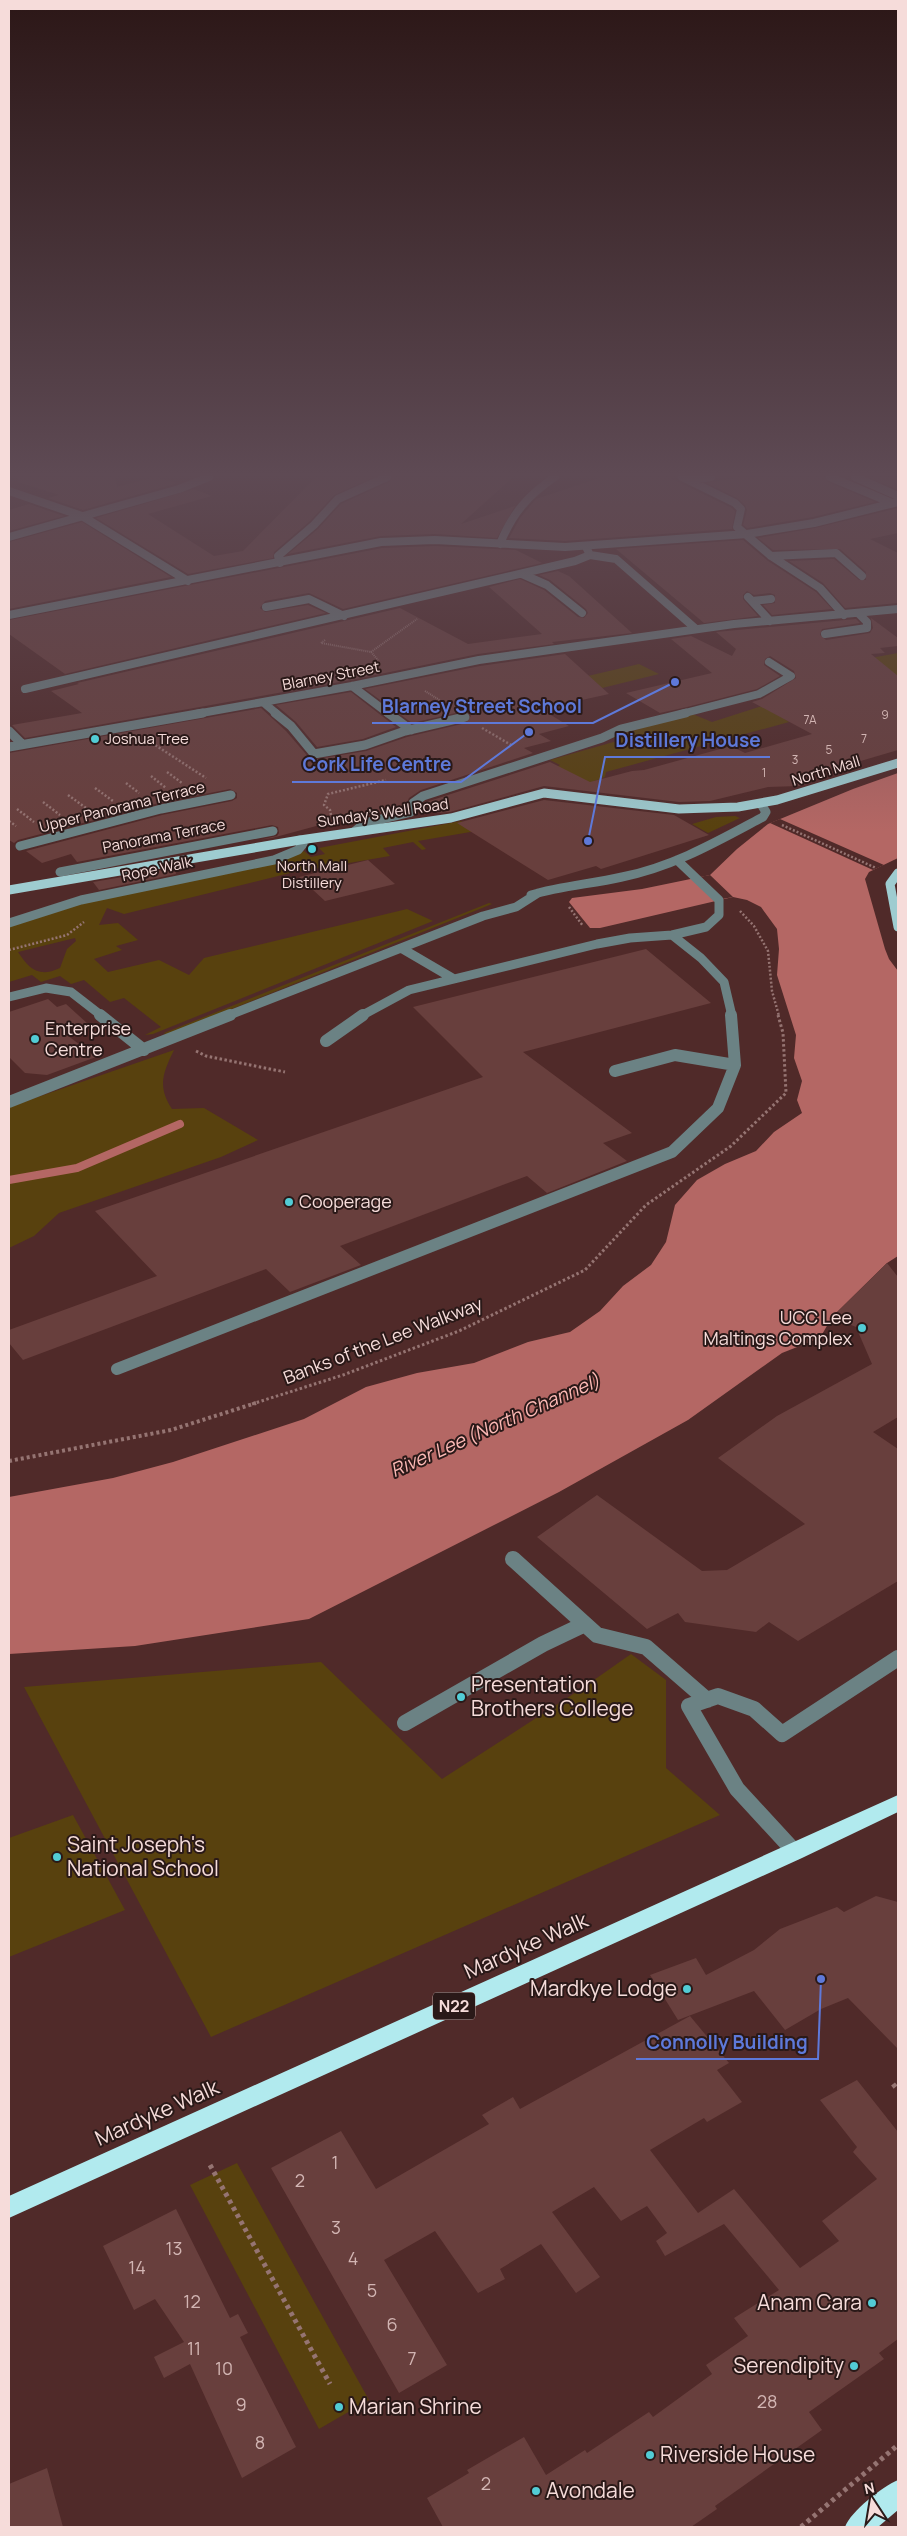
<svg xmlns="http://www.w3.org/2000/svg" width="907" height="2536" viewBox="0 0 907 2536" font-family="Manrope,sans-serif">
	<rect width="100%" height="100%" fill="#502a29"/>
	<path fill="#58410e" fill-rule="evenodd" d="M898,653V683L783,718L789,722L606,772L605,777L579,787L549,771L560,765L550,760L617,741L613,737L690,713L712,722L762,706L849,662Z
		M639,664L659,674L594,690L575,679Z
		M735,816L740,818L708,833L692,824L716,817Z
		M461,821L476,831L418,841L426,849L422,850L413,842L383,848L390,856L290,873L124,914L107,908L99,925L118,923L138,940L116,946L122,950L94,959L108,972L159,960L189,975L204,958L407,909L433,921L153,1034L145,1035L161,1027L124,998L110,1002L84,980L71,984L60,976L41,982L32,975L9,982V927L91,901L279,861L304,851L311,857L325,854L319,848ZM75,938L76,941L67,949L60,968C39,978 29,969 18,952Z
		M489,903L492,904L167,1035L164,1033Z
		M174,1050C163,1073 157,1086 172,1109L204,1108L258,1140L221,1157L59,1213L34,1236L9,1248V1107Z
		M631,1654L666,1680V1768L720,1815L211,2037L24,1687L321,1662L442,1779L584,1687Z
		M73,1815L125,1910L9,1957V1838Z
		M237,2163L369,2400L319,2429L190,2185Z"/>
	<path fill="#b46764" d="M898,773V858L869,872L865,879L885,949L889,959L898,971V1256L887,1263L832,1317L820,1338L782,1353L688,1420L559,1492L309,1619L135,1646L9,1654V1497L113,1478L173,1462L304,1419L366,1387L417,1373L474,1363L528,1342L570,1332L600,1311L623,1286L651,1265L666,1242L675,1205L697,1180L725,1164L756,1151L774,1132L802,1113L797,1100L802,1081L794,1058L796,1035L777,975L779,949L777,929L761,907L747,900L733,897L600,928H590L569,902L572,898L642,889L710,875L737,849L768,824L853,789Z"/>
	<path fill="#502a29" d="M780,819L884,865L873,870L770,823Z
		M710,875L733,897L717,900L694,878Z"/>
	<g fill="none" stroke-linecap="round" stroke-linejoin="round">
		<path stroke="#b46764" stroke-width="8" d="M9,1180L77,1168L180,1124"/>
	</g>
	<path fill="#683f3d" d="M18,477H115L117,487L155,477L178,483L83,510L48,498L59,495L18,482Z
		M316,477H374L334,495L310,521L274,552L273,558L188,574L96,518L194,489L212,496L148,514L214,556L243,551Z
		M393,477H513L461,524L515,506L497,538L435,534L381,536L288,554L318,529L341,504L389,482Z
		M602,477H668L732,508L735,511L732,529L565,541L509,538L520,518L536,499Z
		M744,477H824L828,482L875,502L813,517L747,528L743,525L747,510L745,505L737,498L707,483Z
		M868,477H898V490Z
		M29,504L64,516L9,531V510Z
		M898,508V533L870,539L898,553V603L845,608L823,583L789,561L834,559L859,580H866V572L840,549L773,550L758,538L815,528Z
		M82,522L171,577L9,609V542Z
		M743,540L768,561L816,592L832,609L772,615L763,605L775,603V595L770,593L754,595L747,591L743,595V599L758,616L704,623L616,549Z
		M435,546L516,550L542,563L343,609L309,593L265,601L260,608L265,612L308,605L326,613L65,674L9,634V620L382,548Z
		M558,571L569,576L632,633L552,642L554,644L478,654L351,680L25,738L12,725L82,713L51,691L79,684L77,683L400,608L468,644L542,634L489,587L520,579L544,590L578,617L584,618L588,613L586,609L550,580L539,575Z
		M871,618L898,638V646L880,648L885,653L871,654L898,676V750L803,778L811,783L799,786L768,787L710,801L679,802L544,786L450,812L437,813L426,805L419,807L426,802L550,762L590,782L632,771L644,770L731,746L745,753L812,734L752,702L762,699L796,678L794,671L770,656L765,659L764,665L780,676L757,689L687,707L660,713L626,693L712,673L671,639L691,636L732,656L736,649L716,632L856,619L860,623L822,629L820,635L826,640L870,633L873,628Z
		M565,654L609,694L541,709L569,726L539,734L551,741L524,748L533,753L421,790L409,798L405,807L363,817L348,824L342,819L272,838L259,840L277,836L279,833L278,827L272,825L77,862L71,854L42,863L26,851L162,815L232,801L237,798V793L230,789L159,803L18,840L14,843L9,840V753L261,708L286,731L311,760L366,751L407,737L466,723L471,716L469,712L464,711L412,723L365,689L480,666Z
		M351,692L396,727L363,739L317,747L296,722L276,705Z
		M544,800L674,815L709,835L601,869L596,866L548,880L457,823Z
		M368,860L395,884L325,901L299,877Z
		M175,868L176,874L99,890L93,882Z
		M646,949L711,1003L523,1052L632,1133L603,1143L627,1161L547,1193L527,1176L340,1246L361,1265L290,1292L266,1269L23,1360L9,1343V1330L157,1276L95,1211L483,1077L413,1007Z
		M48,999L57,1007L66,1004L88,1024L63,1032L96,1057L47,1075L25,1073L9,1057V1012Z
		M887,1263L898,1277V1417L873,1432L898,1449V1581L798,1641L769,1622L756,1632L685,1622L678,1613L647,1629L537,1537L597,1495L702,1571L727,1570L805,1524L718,1458L777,1416L872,1364L856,1327L832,1317Z
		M876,1896L898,1902V2049L848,1998L821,2009L785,2030L754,1991L678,2020L650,1975L696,1958L706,1975L754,1950L780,1929L837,1907L844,1912Z
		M690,2016L729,2063L717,2070L742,2102L707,2122L704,2118L650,2150L698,2213L734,2189L800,2268L839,2241L822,2221L877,2179L853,2152L857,2147L820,2100L857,2080L898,2132V2339L879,2353L884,2359L809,2412L822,2430L715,2506L717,2509L691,2527H443L427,2498L469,2473L467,2470L524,2437L546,2475L585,2450L587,2453L649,2412L653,2417L712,2374L706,2365L748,2336L734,2318L779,2290L724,2224L665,2256L656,2241L667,2233L647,2206L621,2221L594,2187L552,2212L600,2277L576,2293L541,2244L500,2269L505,2279L478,2293L435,2231L384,2260L447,2365L399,2393L271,2168L341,2131L376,2189L489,2124L482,2115L513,2097L520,2109Z
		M176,2209L230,2318L238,2314L248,2333L240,2337L296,2447L242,2478L190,2364L164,2378L154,2357L184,2342L155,2299L134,2310L103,2246Z
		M47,2468L63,2527H9V2484Z"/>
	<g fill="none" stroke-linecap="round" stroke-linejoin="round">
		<path stroke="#957472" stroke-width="2" stroke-dasharray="1 1" stroke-linecap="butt" d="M325,640L321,643L371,652L378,660
			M371,652L417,619
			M425,691L441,701"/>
		<path stroke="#957472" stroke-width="2.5" stroke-dasharray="2 2" stroke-linecap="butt" d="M482,728L513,746
			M152,743L206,778
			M167,772L182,783
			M151,776L166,788
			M126,783L139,793
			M95,788L113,801
			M68,795L86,808
			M43,802L60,815
			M17,809L34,822
			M331,815L330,810L324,805L328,794L386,780
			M9,821L16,826
			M782,825L876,868
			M569,907L583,926
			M740,911L754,926L768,951L772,991L779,1016
			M9,950L67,935L84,922"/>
		<path stroke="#957472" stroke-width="3" stroke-dasharray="2.5 2.5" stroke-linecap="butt" d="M196,1051L206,1056L285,1072
			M252,1404L343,1375L459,1331L585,1270L646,1205L731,1146L786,1093L783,1033L778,1015"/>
		<path stroke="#957472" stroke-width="4" stroke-dasharray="3 3" stroke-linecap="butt" d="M9,1461L171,1430L256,1403"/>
		<path stroke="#957472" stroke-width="5" stroke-dasharray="4 4" stroke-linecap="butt" d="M893,2084L898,2090
			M210,2165L330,2384
			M801,2527L898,2445"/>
		<path stroke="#6b8284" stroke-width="8" d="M682,477L735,503L741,509L737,527L771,556L820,588L844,615
			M830,477L892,503
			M855,477L898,496
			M690,480L711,477
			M9,491L82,516L188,581
			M9,537L179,489L209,477
			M500,544C512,514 528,495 555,477
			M587,549L590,555L616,559L696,629
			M771,556L836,553L862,576
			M280,563L278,556L314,525L338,499L387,477
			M522,574L547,585L582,613
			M748,597L770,621
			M752,601L771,599
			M266,607L309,599L344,616
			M9,615L381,542L435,540L565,547L747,534L814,523L898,502
			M825,634L867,628V622L859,614
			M352,686L389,714
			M25,689L575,561L590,555
			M264,703L277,714
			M196,714L352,686L479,660L734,624L898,609
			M681,714L759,694L791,676L769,662"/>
		<path stroke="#6b8284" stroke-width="9" d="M275,713L291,726L314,754L365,745L405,731L465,717
			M388,713L411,730
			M9,731L22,744
			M9,747L203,713
			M355,831L365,823L411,812L413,803L423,796L602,738L621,729L686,713
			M20,846L161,809L231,795
			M60,872L273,831
			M531,895C561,886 591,884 622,877C673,867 718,841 763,817L766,812L761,804
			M9,923L81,900L274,860L298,850L303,844L300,840
			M672,935L701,958L724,982L732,1016
			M401,948L454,979
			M9,997L46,988L71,992L102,1016
			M227,1016L483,916L516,907L538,893
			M361,1016L409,990L597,944L630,938L672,935L706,927L719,915V900L677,860"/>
		<path stroke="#6b8284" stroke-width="12" d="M100,1015L144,1050
			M326,1041L363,1015
			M615,1071L675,1055L735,1065
			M9,1102L230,1015
			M117,1369L672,1152L718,1108L735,1065L731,1015"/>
		<path stroke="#6b8284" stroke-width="16" d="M513,1559L597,1635L646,1647L707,1700
			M405,1723L543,1644L585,1624
			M795,1852L737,1789L689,1706L718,1696L754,1709L782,1734L898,1658"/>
		<path stroke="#9eccd0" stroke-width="9" d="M898,873L890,884L898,927
			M9,890L300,840L451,818L544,793L679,809L738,807L777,800L898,763"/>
		<path fill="#b1eaee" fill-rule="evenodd" d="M898,1795V1812L802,1858L9,2218V2196Z
			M898,2480V2510L878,2527H845C851,2511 882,2487 898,2480Z"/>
	</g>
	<linearGradient id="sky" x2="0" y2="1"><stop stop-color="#2c1717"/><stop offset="0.57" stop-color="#5e4a54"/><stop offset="1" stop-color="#5e4a54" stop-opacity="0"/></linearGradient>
	<rect width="907" height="832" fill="url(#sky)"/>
	<g fill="#52ccd5" stroke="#2a1918" stroke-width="2">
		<circle cx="95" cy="739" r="5"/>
		<circle cx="312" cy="849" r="5"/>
		<circle cx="35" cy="1039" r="5"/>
		<circle cx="289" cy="1202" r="5"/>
		<circle cx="862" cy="1328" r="5"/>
		<circle cx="461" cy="1697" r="5"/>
		<circle cx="57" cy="1857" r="5"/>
		<circle cx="687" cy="1989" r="5"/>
		<circle cx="872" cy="2303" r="5"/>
		<circle cx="854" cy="2366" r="5"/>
		<circle cx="339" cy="2407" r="5"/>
		<circle cx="650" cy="2455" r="5"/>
		<circle cx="536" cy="2491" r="5"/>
	</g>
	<g text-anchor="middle" stroke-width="4" stroke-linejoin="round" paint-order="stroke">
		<g font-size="12" fill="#d2b5b3">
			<text x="885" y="719">9</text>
			<text x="810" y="724">7A</text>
			<text x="864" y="743">7</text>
			<text x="829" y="754">5</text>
			<text x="795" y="764">3</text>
			<text x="764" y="777">1</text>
		</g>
		<g font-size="15" fill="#f6dcda" stroke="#2a1918">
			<text transform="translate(331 676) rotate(-11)" y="5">Blarney Street</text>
			<text transform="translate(826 771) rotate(-17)" y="5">North Mall</text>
			<text transform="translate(122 807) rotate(-14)" y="5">Upper Panorama Terrace</text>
			<text transform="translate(383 813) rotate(-8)" y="5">Sunday's Well Road</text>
			<text transform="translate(164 836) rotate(-11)" y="5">Panorama Terrace</text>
			<text transform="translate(157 869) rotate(-12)" y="5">Rope Walk</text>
		</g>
		<g font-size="15" fill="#f6dcda" stroke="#2a1918" text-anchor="start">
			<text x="105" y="744">Joshua Tree</text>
			<text x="312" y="871" text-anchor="middle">North Mall<tspan x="312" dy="17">Distillery</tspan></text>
		</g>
		<rect fill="#2a1918" stroke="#b9a2a0" stroke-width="1" x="433" y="1992.5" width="42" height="27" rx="4"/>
		<g font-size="16" font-weight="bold" fill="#f6dcda">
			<text x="454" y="2012">N22</text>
		</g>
		<g font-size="18" fill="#f6dcda" stroke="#2a1918" text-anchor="start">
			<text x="45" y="1035">Enterprise<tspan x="45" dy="21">Centre</tspan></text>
			<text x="299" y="1208">Cooperage</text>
			<text x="852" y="1324" text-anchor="end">UCC Lee<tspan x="852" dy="21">Maltings Complex</tspan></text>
		</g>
		<g font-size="18" fill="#f6dcda" stroke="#2a1918">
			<text transform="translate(383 1341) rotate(-21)" y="6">Banks of the Lee Walkway</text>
		</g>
		<g font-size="18" fill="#d2b5b3">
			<text x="335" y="2169">1</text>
			<text x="300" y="2187">2</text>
			<text x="336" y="2234">3</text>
			<text x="174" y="2255">13</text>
			<text x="353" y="2265">4</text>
			<text x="137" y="2274">14</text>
			<text x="372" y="2297">5</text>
			<text x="192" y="2308">12</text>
			<text x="392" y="2331">6</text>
			<text x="194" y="2355">11</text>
			<text x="412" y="2365">7</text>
			<text x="224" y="2375">10</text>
			<text x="767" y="2408">28</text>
			<text x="241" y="2411">9</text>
			<text x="260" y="2449">8</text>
			<text x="486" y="2490">2</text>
		</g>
		<g font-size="19" font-style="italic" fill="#fdbab6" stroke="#2a1918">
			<text transform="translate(495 1425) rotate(-24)" y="7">River Lee (North Channel)</text>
		</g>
		<g font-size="21" fill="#f6dcda" stroke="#2a1918" text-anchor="start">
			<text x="471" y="1692">Presentation<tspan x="471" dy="24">Brothers College</tspan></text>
			<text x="67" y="1852">Saint Joseph's<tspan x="67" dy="24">National School</tspan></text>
			<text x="677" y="1996" text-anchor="end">Mardkye Lodge</text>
			<text x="862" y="2310" text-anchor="end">Anam Cara</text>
			<text x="844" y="2373" text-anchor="end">Serendipity</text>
			<text x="349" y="2414">Marian Shrine</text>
			<text x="660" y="2462">Riverside House</text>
			<text x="546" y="2498">Avondale</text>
		</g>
		<g font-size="21" fill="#f6dcda" stroke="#2a1918">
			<text transform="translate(526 1946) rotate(-24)" y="7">Mardyke Walk</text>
			<text transform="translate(157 2113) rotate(-24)" y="7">Mardyke Walk</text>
		</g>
	</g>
	<path fill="none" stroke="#5e79d9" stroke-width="2" d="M675 682L593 723H372M588 841L605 757H770M529 732L461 782H292M821 1979L818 2059H636"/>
	<g fill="#5e79d9" stroke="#2a1918" stroke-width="2">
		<circle cx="675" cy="682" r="5"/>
		<circle cx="588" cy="841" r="5"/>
		<circle cx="529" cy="732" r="5"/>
		<circle cx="821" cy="1979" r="5"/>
	</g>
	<g font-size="19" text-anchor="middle" font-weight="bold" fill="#5e79d9" stroke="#2a1918" stroke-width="4" stroke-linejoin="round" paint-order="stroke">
		<text x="482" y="713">Blarney Street School</text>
		<text x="688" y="747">Distillery House</text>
		<text x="377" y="771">Cork Life Centre</text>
		<text x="727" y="2049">Connolly Building</text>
	</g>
	<rect width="907" height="2536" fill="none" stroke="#f6dcda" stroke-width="20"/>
	<g transform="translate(872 2501) rotate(348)" stroke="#2a1918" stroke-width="4" paint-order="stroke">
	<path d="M0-4L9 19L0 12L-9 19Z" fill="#f6dcda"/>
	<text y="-8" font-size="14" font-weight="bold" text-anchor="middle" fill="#f6dcda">N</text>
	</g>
</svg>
